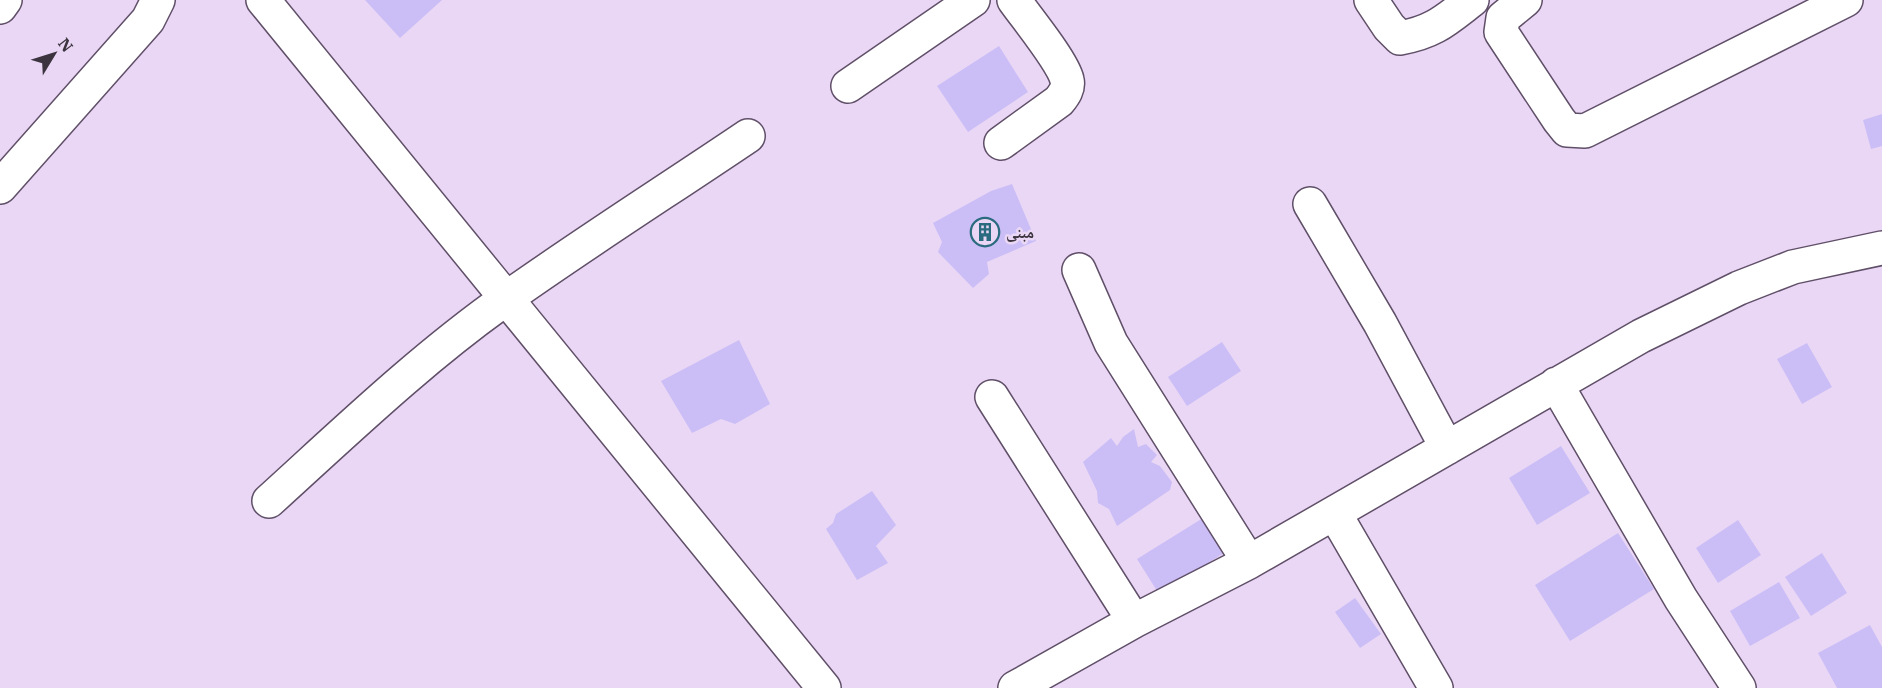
<svg xmlns="http://www.w3.org/2000/svg" width="1882" height="688" viewBox="0 0 1882 688" font-family="'IBM Plex Serif','Noto Naskh Arabic',serif">
	<rect width="100%" height="100%" fill="#ead7f5"/>
	<path fill="#cbbef6" d="M365,0H442L400,38Z
		M999,46L1028,92L968,132L937,86Z
		M1882,114V146L1871,149L1863,120Z
		M1012,184L1036,241L987,262L989,274L973,288L938,252L942,242L933,223L991,191Z
		M739,340L770,404L735,424L721,419L692,433L661,381Z
		M1222,342L1241,371L1187,406L1168,377Z
		M1807,343L1832,387L1802,404L1777,359Z
		M1134,429L1138,447L1146,444L1157,455L1151,462L1160,466L1172,482L1170,490L1117,526L1109,509L1098,503L1097,491L1083,462L1111,438L1117,446L1123,437Z
		M1561,446L1590,493L1537,525L1509,478Z
		M872,491L896,525L876,546L888,563L857,580L826,529L833,523L836,514Z
		M1203,518L1224,553L1159,594L1137,559Z
		M1738,520L1761,555L1718,583L1696,548Z
		M1618,533L1654,589L1570,641L1535,585Z
		M1822,553L1847,593L1811,616L1785,577Z
		M1779,582L1800,618L1750,646L1730,611Z
		M1355,598L1381,634L1360,648L1335,612Z
		M1870,625L1882,647V688H1837L1818,653Z"/>
	<g fill="none" stroke-linecap="round" stroke-linejoin="round">
		<g stroke="#604f68" stroke-width="36">
			<path id="minor" d="M263,0L824,688
				M1371,0L1389,27L1400,38C1434,32 1446,20 1472,0
				M1525,0L1503,18L1501,32L1559,120L1567,130L1585,131L1846,0
				M0,7L5,0
				M848,86L973,0
				M1001,143L1059,101C1064,95 1069,88 1067,80C1063,62 1026,17 1014,0
				M0,187L148,20L158,0
				M1310,204L1380,323L1447,448
				M1079,270L1111,343L1249,562
				M1556,384L1681,599L1739,688
				M992,397L1134,621
				M269,501C346,431 422,358 507,298C586,242 668,190 748,136
				M1335,514L1436,688
				M1015,688L1134,621L1249,562L1641,336L1739,288L1793,267L1882,248"/>
		</g>
		<use href="#minor" stroke="#fff" stroke-width="33"/>
	</g>
	<defs>
		<g id="building-ring" transform="scale(1.5)"><circle r="9.5" fill="#ead7f5" stroke="#2b6b7f" stroke-width="1.5"/><path d="M-4-6H4V6H1V3H-1V6H-4ZM-2.5-4.3h1.7v1.8h-1.7ZM.8-4.3h1.7v1.8H.8ZM-2.5-1h1.7V.8h-1.7ZM.8-1h1.7V.8H.8Z" fill="#2b6b7f"/></g>
	</defs>
	<g fill-rule="evenodd">
		<use href="#building-ring" x="985" y="232"/>
	</g>
	<g text-anchor="middle" stroke-width="5" stroke-linejoin="round" paint-order="stroke">
		<g font-size="16" font-weight="bold" fill="#3b343f" stroke="#ead7f5" text-anchor="start">
			<text x="1006" y="238">مبنى</text>
		</g>
	</g>
	<g transform="translate(54 54) rotate(52)" stroke="#ead7f5" stroke-width="4.5" paint-order="stroke">
	<path d="M0-4.5L10 22L0 15L-10 22Z" fill="#3b343f"/>
	<text y="-9" font-size="16" font-weight="bold" text-anchor="middle" fill="#3b343f">N</text>
	</g>
</svg>
